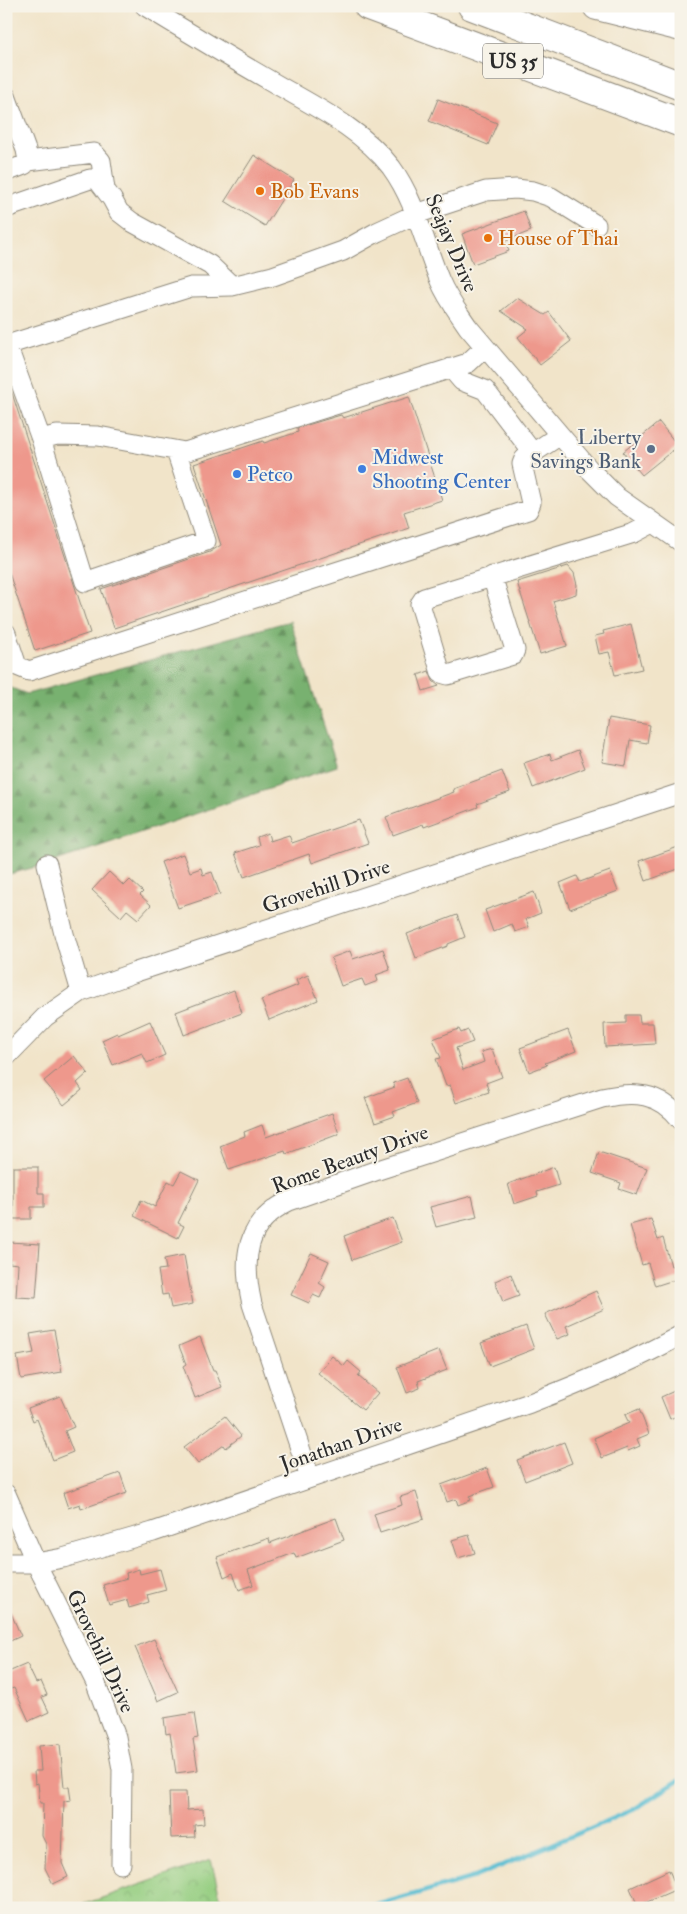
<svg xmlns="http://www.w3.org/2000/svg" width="687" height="1914" viewBox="0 0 687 1914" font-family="'IM FELL Double Pica',serif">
	<defs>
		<pattern id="forest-firs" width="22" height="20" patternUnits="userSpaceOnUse" patternTransform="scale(1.25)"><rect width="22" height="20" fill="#78b16f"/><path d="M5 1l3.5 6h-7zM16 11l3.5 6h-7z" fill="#63905b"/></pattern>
		<pattern id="park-crowns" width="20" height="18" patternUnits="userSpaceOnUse" patternTransform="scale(1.25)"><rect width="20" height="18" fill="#95ce81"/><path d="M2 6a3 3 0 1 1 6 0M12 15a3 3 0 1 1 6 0" fill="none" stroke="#81b170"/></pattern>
	</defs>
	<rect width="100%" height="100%" fill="#f7f3e8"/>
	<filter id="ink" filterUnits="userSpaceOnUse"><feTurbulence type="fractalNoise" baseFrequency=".02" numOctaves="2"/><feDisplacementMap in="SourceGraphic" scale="10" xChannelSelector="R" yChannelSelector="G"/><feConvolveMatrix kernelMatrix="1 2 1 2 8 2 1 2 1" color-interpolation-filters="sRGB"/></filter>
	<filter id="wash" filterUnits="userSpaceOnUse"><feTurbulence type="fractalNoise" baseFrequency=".0096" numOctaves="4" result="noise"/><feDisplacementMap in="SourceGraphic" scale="20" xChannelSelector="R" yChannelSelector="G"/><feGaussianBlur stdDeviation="1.12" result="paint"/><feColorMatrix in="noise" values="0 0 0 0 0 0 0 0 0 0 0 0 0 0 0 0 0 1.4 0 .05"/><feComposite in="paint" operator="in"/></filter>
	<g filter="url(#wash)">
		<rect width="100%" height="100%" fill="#f1e4c9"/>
		<path fill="url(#forest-firs)" stroke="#526e4d" d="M290,621L337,766L47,864L6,875V686L27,694Z"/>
		<path fill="url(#park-crowns)" stroke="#607c56" d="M211,1860L223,1908H73Z"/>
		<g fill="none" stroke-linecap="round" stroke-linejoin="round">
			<path stroke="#54bcd1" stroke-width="4.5" d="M366,1908L475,1877L633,1810L681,1779"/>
		</g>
		<g id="blocks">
			<path fill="#ee988c" d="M438,99L497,123L488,145L429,121Z
				M254,155L294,180L265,226L225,201Z
				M524,211L531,231L505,241L509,251L473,264L462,234Z
				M517,298L545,315L549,312L571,341L540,365L518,337L528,329L501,311Z
				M6,384H9L90,633L35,651L6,564Z
				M409,397L442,500L404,512L409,528L114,628L101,589L210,552L221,545L194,464L263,441L264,443L298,432L297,428L341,415L343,418Z
				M659,422L678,446L642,475L623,452Z
				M568,566L574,573L577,585L576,594L553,601L567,646L540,654L517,582Z
				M631,624L642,669L615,675L609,652L599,654L595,636L604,634L603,631Z
				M429,671L433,681L439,686L423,691L418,675Z
				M609,718L650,725L647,743L630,740L626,766L602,762Z
				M578,750L585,768L533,788L524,763L550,754L552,760Z
				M502,771L510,792L477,804L478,807L462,813L424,827L423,824L393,835L386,817L454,792L453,789Z
				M359,820L368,843L312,863L309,854L244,877L235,853L259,845L257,837L268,833L270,841L289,835L292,843Z
				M681,846V868L646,881L639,861Z
				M183,854L190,872L201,868L203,875L212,872L220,894L178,908L161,862Z
				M610,871L618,891L570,909L560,883L577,876L580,882Z
				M109,872L124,886L130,880L143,892L140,895L151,905L138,919L127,910L121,917L92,890Z
				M534,892L541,913L526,919L529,927L515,932L512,924L493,932L485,910Z
				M457,915L465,937L448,944V946L416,958L407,934Z
				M383,949L390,970L376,975L378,981L365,986L362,979L341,986L331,958L350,951L353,959Z
				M308,975L318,1000L269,1020L261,1000L298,985L296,980Z
				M234,990L242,1013L184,1035L176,1012Z
				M626,1015H639L640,1023H653L655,1044L605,1047L604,1024L626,1023Z
				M150,1021L165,1055L147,1063L142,1053L113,1065L102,1040L117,1033L118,1035Z
				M459,1029L461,1033L468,1030L473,1042L456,1048L463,1070L484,1062L481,1052L492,1049L502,1077L486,1083L489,1092L456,1103L450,1085L446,1086L436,1059L441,1058L433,1039Z
				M568,1030L576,1051L545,1063L547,1065L529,1072L520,1048Z
				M74,1056L88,1073L77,1083L82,1090L64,1105L44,1081Z
				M407,1078L417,1103L393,1112L395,1116L375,1123L365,1098L395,1087L393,1083Z
				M332,1113L339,1134L286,1154L285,1151L229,1170L220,1146L245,1136L244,1132L262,1125L266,1137Z
				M599,1152L647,1168L637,1195L619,1189L621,1183L592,1173Z
				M13,1167H38V1193H44V1207H31V1219H13Z
				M554,1167L559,1185L537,1192L538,1196L514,1204L508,1184Z
				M181,1171L199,1180L178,1223L184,1226L178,1238L134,1216L141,1200L155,1207L168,1181L174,1184Z
				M472,1196L477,1217L436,1227L430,1207Z
				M393,1218L402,1242L352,1260L344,1236Z
				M651,1219L658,1240L663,1238L671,1266L676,1265L680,1278L655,1286L648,1263L642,1265L630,1225Z
				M10,1242L40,1244L36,1298L16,1297L18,1264L9,1263Z
				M311,1253L329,1261L319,1283L325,1287L320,1298L313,1295L309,1303L291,1295Z
				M184,1255L193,1304L171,1308L168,1294L162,1295L158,1270L166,1269L164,1259Z
				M511,1274L519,1296L503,1302L495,1281Z
				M596,1291L604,1309L566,1326L570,1334L557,1339L545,1314Z
				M526,1326L534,1349L490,1366L481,1343Z
				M54,1330L62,1372L21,1379L17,1356L34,1353L30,1334Z
				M200,1337L213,1370H215L222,1387L195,1398L183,1366L186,1364L179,1346Z
				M439,1350L447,1370L418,1381L420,1388L407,1393L397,1367Z
				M332,1356L344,1366L348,1361L361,1372L358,1376L378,1393L363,1410L318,1373Z
				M681,1388V1414L670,1419L661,1397Z
				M60,1396L74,1427L65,1431L73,1452L53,1460L37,1419L33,1421L28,1408Z
				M639,1409L649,1434L637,1439L640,1446L628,1451L627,1448L602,1458L594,1438L629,1423L625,1415Z
				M225,1416L241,1436L226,1448L224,1445L198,1464L184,1447Z
				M564,1442L572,1463L525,1481L517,1460Z
				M487,1468L494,1487L469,1496L471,1500L458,1505L456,1499L447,1502L441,1485Z
				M120,1473L127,1493L81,1509L80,1504L68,1508L63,1493Z
				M416,1492L424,1519L380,1533L374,1514L402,1505L400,1497Z
				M336,1518L344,1540L296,1558L294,1553L248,1570L253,1585L239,1590L233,1573L224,1577L217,1557L269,1538L270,1543Z
				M469,1535L475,1553L458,1558L452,1540Z
				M139,1569L140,1574L160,1569L166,1590L147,1595L149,1602L129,1608L127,1600L109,1605L103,1585L127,1578L126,1573Z
				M6,1602L21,1636L6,1643Z
				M154,1639L178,1692L158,1701L135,1647Z
				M27,1664L36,1683L41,1681L47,1695L42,1697L49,1712L29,1721L14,1688L11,1689L6,1679V1673Z
				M194,1713L198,1738L193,1739L198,1770L176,1773L170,1733L166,1734L164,1718Z
				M60,1744L64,1787H69L71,1800L64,1801L62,1863L68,1877L53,1884L45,1868L46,1844L42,1836L43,1803H40L38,1783L35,1784L34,1771H41L39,1746Z
				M169,1792H186L187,1810L203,1809L204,1824L194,1825L195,1837L171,1838Z
				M669,1870L677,1889L638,1906L630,1888Z"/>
		</g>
	</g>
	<g filter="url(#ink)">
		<use href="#blocks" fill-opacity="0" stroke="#8e887a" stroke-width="1"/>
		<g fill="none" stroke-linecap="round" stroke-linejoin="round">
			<g stroke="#8e887a" stroke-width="21">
				<path id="minor" d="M145,6C186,31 227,56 269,80C311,105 360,127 391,167C416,201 424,243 440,281C447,298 458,312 468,327L589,469L617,497L681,542
					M6,96L26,150L28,161L24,165L6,172
					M28,161L94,153L101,161L105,189
					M6,208L90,179L96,178L112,199L119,212L132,222L210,265L232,286
					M451,368L462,381L485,390L533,453
					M41,439L57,435L98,436L185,452L468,363L485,347
					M176,451L206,541L85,582L41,439L7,345L191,287L232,286L273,276L343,251L377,232L416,214L486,191L516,189L533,191L551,197L596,225
					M492,576L515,650L513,655L448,675L441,673L420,604L424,598L634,533L653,523
					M6,633L17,666L29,671L528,510L531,503L522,464L524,459L560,435
					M47,864L64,934L81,992
					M6,1057L45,1017L81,992L136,972L681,793
					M310,1478L252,1304C242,1260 244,1223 289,1201L375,1171L602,1098C633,1091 660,1092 681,1120
					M6,1494L36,1563L95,1681L116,1737L122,1769L121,1864
					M6,1563H36L63,1558L153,1532L530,1403C582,1383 632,1362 681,1335"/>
			</g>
			<g stroke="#8e887a" stroke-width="30">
				<path id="highway" d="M368,6L681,123
					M472,6L681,86
					M597,6L681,27"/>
			</g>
			<use href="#minor" stroke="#fff" stroke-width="19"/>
			<use href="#highway" stroke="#fff" stroke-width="28"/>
		</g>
	</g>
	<g fill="#e8710a" stroke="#f7f3e8" stroke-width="2">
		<circle cx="260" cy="191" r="5"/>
		<circle cx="488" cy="238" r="5"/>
	</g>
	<circle fill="#5c6f8a" stroke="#f7f3e8" stroke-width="2" cx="651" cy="449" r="5"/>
	<g fill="#3f7fe0" stroke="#f7f3e8" stroke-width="2">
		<circle cx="362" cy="469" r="5"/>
		<circle cx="237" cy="474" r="5"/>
	</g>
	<g text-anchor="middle" stroke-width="4" stroke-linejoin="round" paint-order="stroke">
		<rect fill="#f7f3e8" stroke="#686764" stroke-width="1" x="483" y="43.5" width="60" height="35" rx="4"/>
		<g font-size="20" font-weight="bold" fill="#2b2b2b">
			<text x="513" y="68">US 35</text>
		</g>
		<g font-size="21" fill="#c56008" stroke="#f7f3e8" text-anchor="start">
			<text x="270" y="198">Bob Evans</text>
			<text x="498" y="245">House of Thai</text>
		</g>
		<g font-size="21" fill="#2b2b2b" stroke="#f7f3e8">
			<text transform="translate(452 243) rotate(67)" y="7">Seajay Drive</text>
			<text transform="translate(326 886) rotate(-18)" y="7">Grovehill Drive</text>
			<text transform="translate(350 1159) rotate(-20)" y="7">Rome Beauty Drive</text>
			<text transform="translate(341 1444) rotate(-19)" y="7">Jonathan Drive</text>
			<text transform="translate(101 1651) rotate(65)" y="7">Grovehill Drive</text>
		</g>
		<g font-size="21" fill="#4e5e75" stroke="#f7f3e8" text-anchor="end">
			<text x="641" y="444">Liberty<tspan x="641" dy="24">Savings Bank</tspan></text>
		</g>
		<g font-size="21" fill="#366cbe" stroke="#f7f3e8" text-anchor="start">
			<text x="372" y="464">Midwest<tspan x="372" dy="24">Shooting Center</tspan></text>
			<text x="247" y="481">Petco</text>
		</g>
	</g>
	<rect width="687" height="1914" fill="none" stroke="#f7f3e8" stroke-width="25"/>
</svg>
